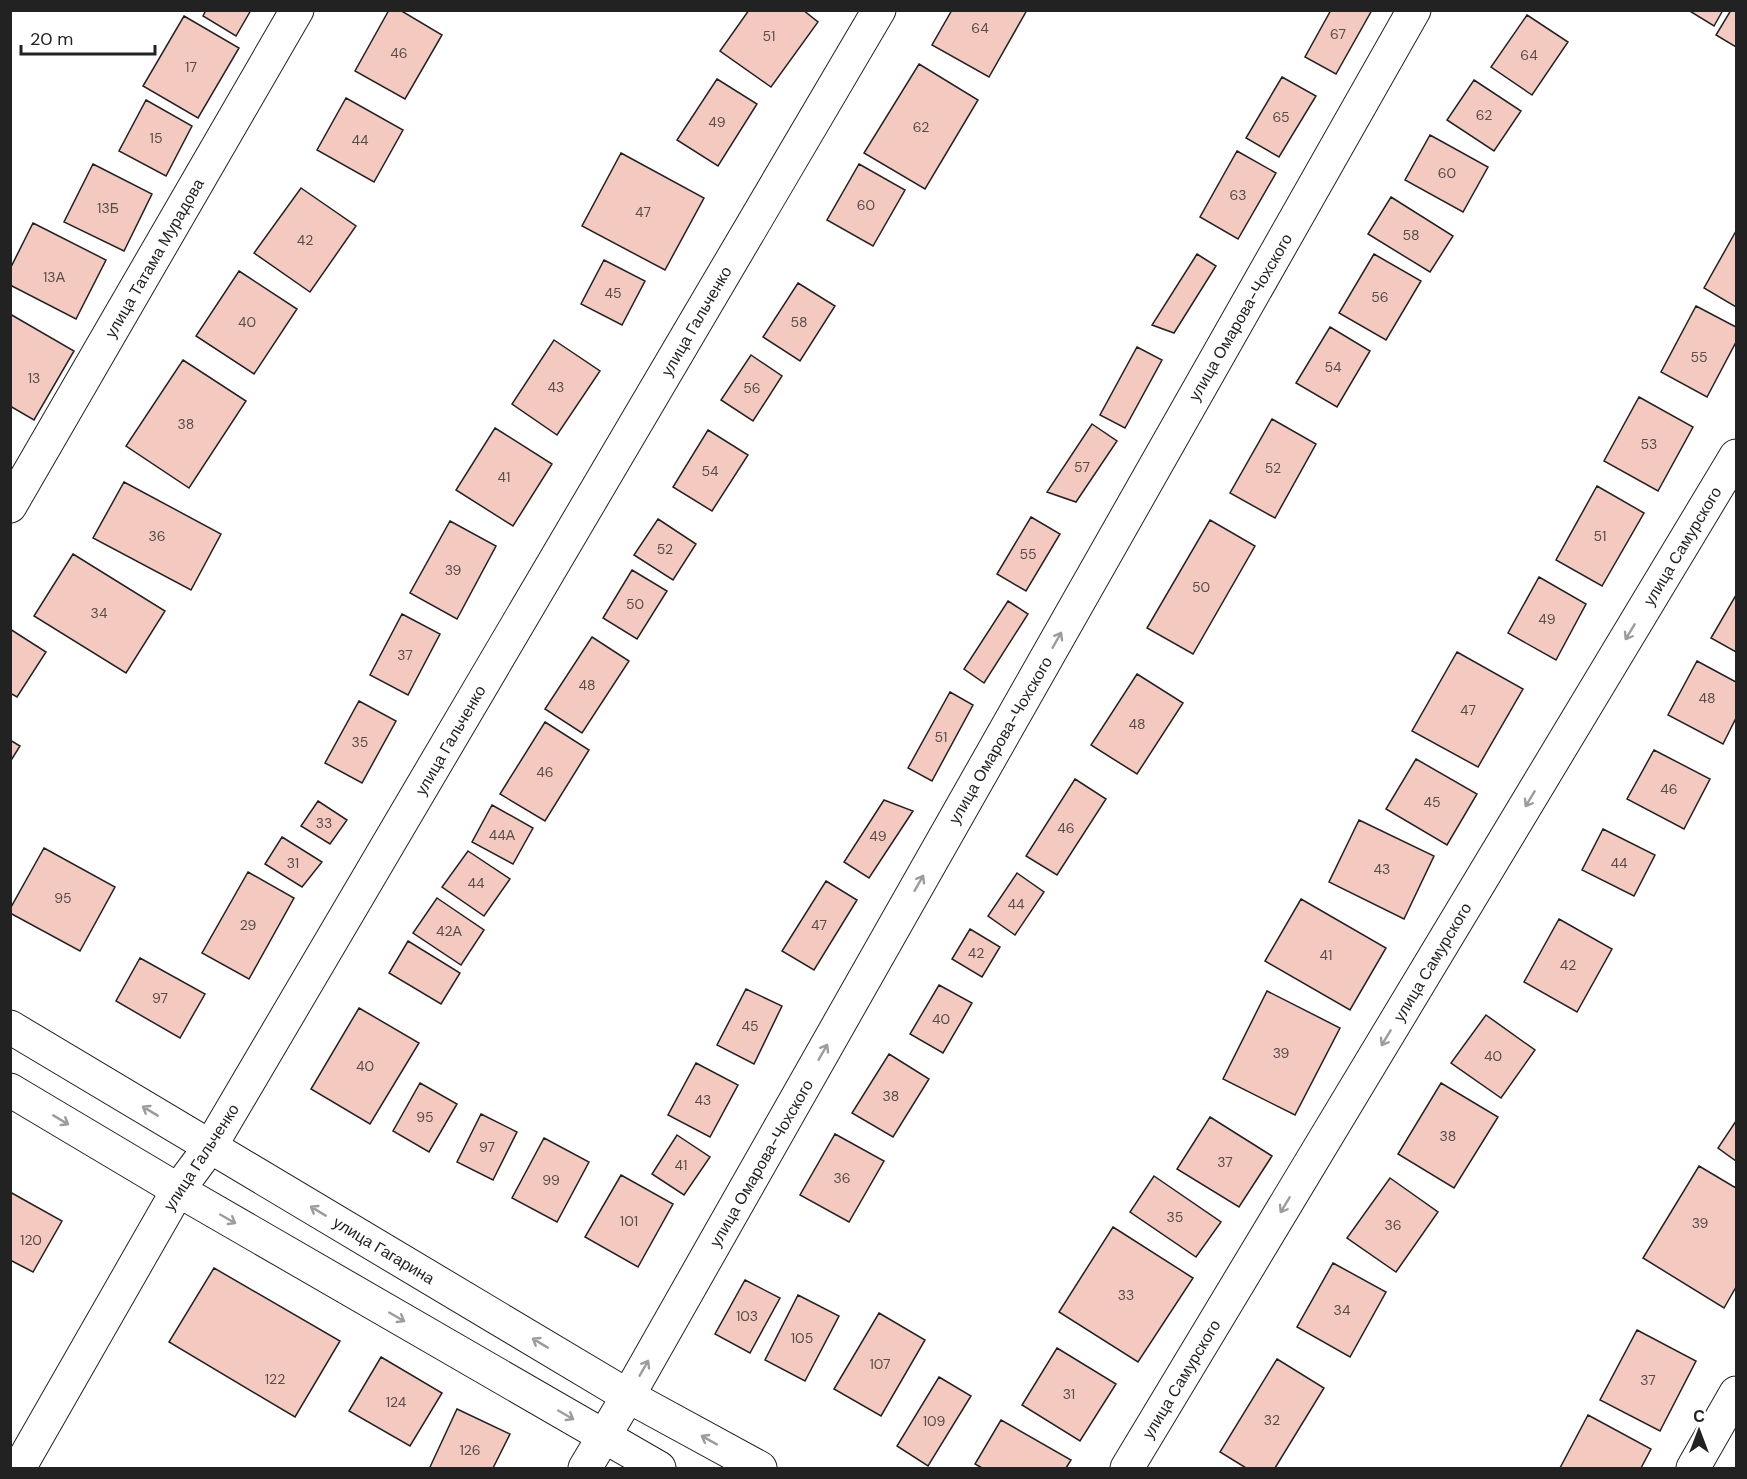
<svg xmlns="http://www.w3.org/2000/svg" width="1747" height="1479" viewBox="0 0 1747 1479" font-family="'DM Sans',sans-serif">
	<rect width="100%" height="100%" fill="#fff"/>
	<path fill="#f3c9c0" stroke="#222" stroke-width="1.5" d="M206,10H251L236,36L203,16Z
		M389,10H400L442,35L405,99L355,71Z
		M749,10H803L818,22L771,87L720,51Z
		M952,10H1027L989,77L932,45Z
		M1331,10H1372L1336,74L1305,57Z
		M1688,10H1723L1714,26Z
		M1731,10H1736V47L1716,35Z
		M1527,15L1568,42L1532,95L1491,67Z
		M184,16L239,48L198,118L143,86Z
		M919,64L978,100L925,189L864,153Z
		M1282,77L1316,96L1279,157L1246,138Z
		M717,79L757,104L718,166L677,140Z
		M1474,80L1521,111L1494,151L1447,120Z
		M346,98L403,130L374,182L317,150Z
		M146,100L192,126L166,176L119,151Z
		M1430,135L1488,167L1463,212L1405,180Z
		M1237,151L1276,173L1238,239L1200,217Z
		M621,153L704,198L665,270L582,226Z
		M93,164L152,194L124,251L64,222Z
		M859,164L905,190L873,246L827,220Z
		M301,188L356,226L310,292L254,253Z
		M1391,197L1453,236L1430,272L1368,234Z
		M33,223L106,260L76,319L10,285V269Z
		M1736,231V307L1704,288Z
		M1197,254L1216,266L1174,333L1152,325Z
		M1374,254L1421,281L1386,340L1339,313Z
		M604,260L645,281L622,325L581,304Z
		M239,271L297,309L254,374L196,336Z
		M798,283L835,306L800,361L763,337Z
		M1696,306L1736,327V342L1707,397L1661,372Z
		M10,314L74,351L34,420L10,406Z
		M1330,327L1370,351L1337,407L1296,383Z
		M554,340L600,371L557,435L512,404Z
		M1137,347L1162,360L1125,428L1100,415Z
		M751,355L782,376L753,421L721,400Z
		M183,360L246,401L189,488L126,446Z
		M1639,397L1693,427L1658,491L1604,461Z
		M1272,419L1316,444L1275,518L1230,493Z
		M1092,424L1117,441L1076,502L1047,492Z
		M495,428L552,464L513,526L456,490Z
		M708,430L748,455L712,511L673,487Z
		M124,482L221,534L191,590L93,538Z
		M1597,486L1644,513L1602,586L1556,560Z
		M1031,517L1060,534L1026,591L997,574Z
		M658,519L696,544L673,580L634,555Z
		M1210,520L1255,546L1193,654L1147,628Z
		M450,521L496,546L457,619L410,593Z
		M73,554L165,611L126,673L34,616Z
		M632,570L667,591L637,639L603,618Z
		M1539,577L1586,604L1556,660L1508,633Z
		M1736,595V652L1711,638Z
		M1008,601L1028,614L984,683L964,669Z
		M402,614L440,634L408,695L370,675Z
		M10,629L46,652L17,697L10,693Z
		M592,637L629,661L582,733L545,709Z
		M1457,652L1523,689L1478,767L1412,731Z
		M1697,661L1736,682V718L1723,744L1668,715Z
		M1137,674L1183,703L1137,774L1091,745Z
		M950,692L973,705L932,781L908,768Z
		M359,701L396,721L362,783L325,763Z
		M545,722L589,750L545,821L500,794Z
		M10,740L20,746L10,762Z
		M1654,750L1710,779L1684,829L1627,799Z
		M1416,759L1477,794L1447,845L1386,809Z
		M1075,779L1106,799L1057,875L1026,856Z
		M884,800L913,811L869,878L844,862Z
		M318,801L347,820L330,844L301,826Z
		M492,805L533,828L513,864L472,842Z
		M1359,820L1434,856L1404,919L1329,882Z
		M1603,829L1655,855L1634,896L1582,870Z
		M282,837L322,862L302,887L265,864Z
		M44,848L115,887L80,951L10,913V909Z
		M468,851L510,879L484,916L442,887Z
		M248,872L294,898L249,979L202,953Z
		M1017,873L1044,892L1015,935L988,916Z
		M826,881L857,900L814,970L782,951Z
		M437,898L484,930L461,965L413,933Z
		M1301,899L1386,948L1350,1010L1265,961Z
		M1559,919L1612,949L1577,1012L1524,982Z
		M970,929L1000,947L982,977L952,959Z
		M408,941L460,973L441,1004L389,973Z
		M140,958L205,994L180,1038L116,1001Z
		M939,985L972,1003L943,1053L910,1034Z
		M746,989L782,1006L754,1064L717,1045Z
		M1267,991L1340,1028L1295,1115L1223,1079Z
		M359,1008L419,1043L370,1124L311,1089Z
		M1486,1015L1535,1050L1501,1098L1451,1063Z
		M889,1054L929,1079L893,1137L852,1113Z
		M696,1063L738,1085L710,1137L668,1115Z
		M420,1083L457,1104L429,1152L393,1131Z
		M1441,1083L1498,1117L1454,1188L1398,1154Z
		M481,1114L517,1132L493,1180L457,1162Z
		M1210,1117L1272,1156L1239,1207L1177,1169Z
		M1736,1121V1161L1718,1148Z
		M835,1134L884,1161L849,1222L800,1195Z
		M677,1135L710,1157L684,1195L652,1174Z
		M544,1138L589,1162L557,1222L512,1198Z
		M1699,1166L1736,1188V1287L1724,1308L1643,1258Z
		M621,1175L673,1204L638,1267L585,1237Z
		M1154,1176L1221,1222L1196,1257L1130,1212Z
		M1390,1178L1438,1212L1396,1272L1347,1238Z
		M10,1192L62,1221L33,1272L10,1260Z
		M1113,1227L1193,1278L1138,1362L1059,1312Z
		M1333,1263L1386,1292L1350,1357L1297,1327Z
		M214,1268L340,1341L295,1417L169,1342Z
		M745,1280L780,1298L750,1353L715,1334Z
		M798,1295L839,1316L805,1381L765,1360Z
		M879,1313L925,1340L881,1416L834,1389Z
		M1637,1330L1696,1361L1660,1431L1600,1400Z
		M1057,1348L1116,1384L1080,1441L1022,1405Z
		M381,1357L442,1393L410,1446L349,1411Z
		M1277,1359L1324,1388L1275,1468H1246L1220,1452Z
		M939,1377L971,1396L928,1466L897,1446Z
		M457,1409L510,1434L493,1468H433L430,1467Z
		M1588,1415L1651,1449L1641,1468H1560Z
		M1001,1420L1071,1460L1066,1468H982L975,1464Z"/>
	<g fill="none" stroke-linecap="round" stroke-linejoin="round">
		<g stroke="#222" stroke-width="35">
			<path id="minor" d="M10,506L297,10
				M19,1468L178,1190L210,1147L879,10
				M585,1468L628,1396L1414,10
				M1127,1468L1736,456
				M1693,1468L1736,1393"/>
		</g>
		<g stroke="#222" stroke-width="35">
			<path id="secondary" d="M10,1027L628,1396L760,1468
				M10,1090L178,1190L659,1468"/>
		</g>
		<use href="#minor" stroke="#fff" stroke-width="33"/>
		<use href="#secondary" stroke="#fff" stroke-width="33"/>
	</g>
	<defs><path id="oneway-shaft" d="M-6 0H5M1.5-3L5.5 0L1.5 3" fill="none" stroke-width="1.6" stroke-linecap="round" stroke-linejoin="round" transform="scale(1.5)"/></defs>
	<g stroke="#9c9c9c">
		<use href="#oneway-shaft" transform="translate(1630 632) rotate(121)"/>
		<use href="#oneway-shaft" transform="translate(1057 640) rotate(-60)"/>
		<use href="#oneway-shaft" transform="translate(1530 799) rotate(121)"/>
		<use href="#oneway-shaft" transform="translate(919 883) rotate(-60)"/>
		<use href="#oneway-shaft" transform="translate(1386 1038) rotate(121)"/>
		<use href="#oneway-shaft" transform="translate(823 1052) rotate(-60)"/>
		<use href="#oneway-shaft" transform="translate(150 1111) rotate(-149)"/>
		<use href="#oneway-shaft" transform="translate(61 1120) rotate(31)"/>
		<use href="#oneway-shaft" transform="translate(1285 1205) rotate(121)"/>
		<use href="#oneway-shaft" transform="translate(318 1211) rotate(-149)"/>
		<use href="#oneway-shaft" transform="translate(228 1219) rotate(30)"/>
		<use href="#oneway-shaft" transform="translate(397 1317) rotate(30)"/>
		<use href="#oneway-shaft" transform="translate(540 1343) rotate(-149)"/>
		<use href="#oneway-shaft" transform="translate(644 1368) rotate(-60)"/>
		<use href="#oneway-shaft" transform="translate(566 1415) rotate(30)"/>
		<use href="#oneway-shaft" transform="translate(709 1440) rotate(-151)"/>
	</g>
	<g text-anchor="middle" stroke-width="4.5" stroke-linejoin="round" paint-order="stroke">
		<g font-size="14" fill="#564c4a">
			<text x="980" y="33">64</text>
			<text x="1338" y="39">67</text>
			<text x="769" y="41">51</text>
			<text x="399" y="58">46</text>
			<text x="1529" y="60">64</text>
			<text x="191" y="72">17</text>
			<text x="1484" y="120">62</text>
			<text x="1281" y="122">65</text>
			<text x="717" y="127">49</text>
			<text x="921" y="132">62</text>
			<text x="156" y="143">15</text>
			<text x="360" y="145">44</text>
			<text x="1447" y="178">60</text>
			<text x="1238" y="200">63</text>
			<text x="866" y="210">60</text>
			<text x="108" y="213">13Б</text>
			<text x="643" y="217">47</text>
			<text x="1411" y="240">58</text>
			<text x="305" y="245">42</text>
			<text x="54" y="282">13А</text>
			<text x="613" y="298">45</text>
			<text x="1380" y="302">56</text>
			<text x="247" y="327">40</text>
			<text x="799" y="327">58</text>
			<text x="1699" y="362">55</text>
			<text x="1333" y="372">54</text>
			<text x="34" y="383">13</text>
			<text x="556" y="392">43</text>
			<text x="752" y="393">56</text>
			<text x="186" y="429">38</text>
			<text x="1649" y="449">53</text>
			<text x="1082" y="472">57</text>
			<text x="1273" y="473">52</text>
			<text x="710" y="476">54</text>
			<text x="504" y="482">41</text>
			<text x="157" y="541">36</text>
			<text x="1600" y="541">51</text>
			<text x="665" y="554">52</text>
			<text x="1028" y="559">55</text>
			<text x="453" y="575">39</text>
			<text x="1201" y="592">50</text>
			<text x="635" y="609">50</text>
			<text x="99" y="618">34</text>
			<text x="1547" y="624">49</text>
			<text x="405" y="660">37</text>
			<text x="587" y="690">48</text>
			<text x="1707" y="703">48</text>
			<text x="1468" y="715">47</text>
			<text x="1137" y="729">48</text>
			<text x="941" y="742">51</text>
			<text x="360" y="747">35</text>
			<text x="545" y="777">46</text>
			<text x="1669" y="794">46</text>
			<text x="1432" y="807">45</text>
			<text x="324" y="828">33</text>
			<text x="1066" y="833">46</text>
			<text x="502" y="840">44А</text>
			<text x="878" y="841">49</text>
			<text x="293" y="868">31</text>
			<text x="1619" y="868">44</text>
			<text x="1382" y="874">43</text>
			<text x="476" y="888">44</text>
			<text x="63" y="903">95</text>
			<text x="1016" y="909">44</text>
			<text x="248" y="930">29</text>
			<text x="819" y="930">47</text>
			<text x="449" y="936">42А</text>
			<text x="976" y="958">42</text>
			<text x="1326" y="960">41</text>
			<text x="1568" y="970">42</text>
			<text x="160" y="1003">97</text>
			<text x="941" y="1024">40</text>
			<text x="750" y="1031">45</text>
			<text x="1281" y="1058">39</text>
			<text x="1493" y="1061">40</text>
			<text x="365" y="1071">40</text>
			<text x="891" y="1101">38</text>
			<text x="703" y="1105">43</text>
			<text x="425" y="1122">95</text>
			<text x="1448" y="1141">38</text>
			<text x="487" y="1152">97</text>
			<text x="1225" y="1167">37</text>
			<text x="681" y="1170">41</text>
			<text x="842" y="1183">36</text>
			<text x="551" y="1185">99</text>
			<text x="1175" y="1222">35</text>
			<text x="629" y="1226">101</text>
			<text x="1700" y="1228">39</text>
			<text x="1393" y="1230">36</text>
			<text x="31" y="1245">120</text>
			<text x="1126" y="1300">33</text>
			<text x="1342" y="1315">34</text>
			<text x="747" y="1321">103</text>
			<text x="802" y="1343">105</text>
			<text x="880" y="1369">107</text>
			<text x="275" y="1384">122</text>
			<text x="1648" y="1385">37</text>
			<text x="1069" y="1399">31</text>
			<text x="396" y="1407">124</text>
			<text x="1272" y="1425">32</text>
			<text x="934" y="1426">109</text>
			<text x="470" y="1455">126</text>
		</g>
		<g font-size="16" fill="#222" stroke="#fff">
			<text transform="translate(154 258) rotate(-60)" y="6">улица Татама Мурадова</text>
			<text transform="translate(1240 317) rotate(-60)" y="6">улица Омарова-Чохского</text>
			<text transform="translate(696 321) rotate(-60)" y="6">улица Гальченко</text>
			<text transform="translate(1682 546) rotate(-59)" y="6">улица Самурского</text>
			<text transform="translate(450 740) rotate(-60)" y="6">улица Гальченко</text>
			<text transform="translate(1000 740) rotate(-60)" y="6">улица Омарова-Чохского</text>
			<text transform="translate(1432 962) rotate(-59)" y="6">улица Самурского</text>
			<text transform="translate(201 1157) rotate(-57)" y="6">улица Гальченко</text>
			<text transform="translate(761 1163) rotate(-60)" y="6">улица Омарова-Чохского</text>
			<text transform="translate(384 1250) rotate(31)" y="6">улица Гагарина</text>
			<text transform="translate(1181 1379) rotate(-59)" y="6">улица Самурского</text>
		</g>
	</g>
	<rect width="1747" height="1479" fill="none" stroke="#222222" stroke-width="24"/>
	<g transform="translate(1699 1431)" stroke="#ffffff" stroke-width="4.5" paint-order="stroke">
	<path d="M0-4.5L10 22L0 15L-10 22Z" fill="#222222"/>
	<text y="-9" font-size="16" font-weight="bold" text-anchor="middle" fill="#222222">С</text>
	</g>
	<path d="M21 45v9h134v-9" fill="none" stroke="#222222" stroke-width="3"/>
	<text x="30" y="45" font-size="18" fill="#222222" stroke="#ffffff" stroke-width="4.5" paint-order="stroke">20 m</text>
</svg>
